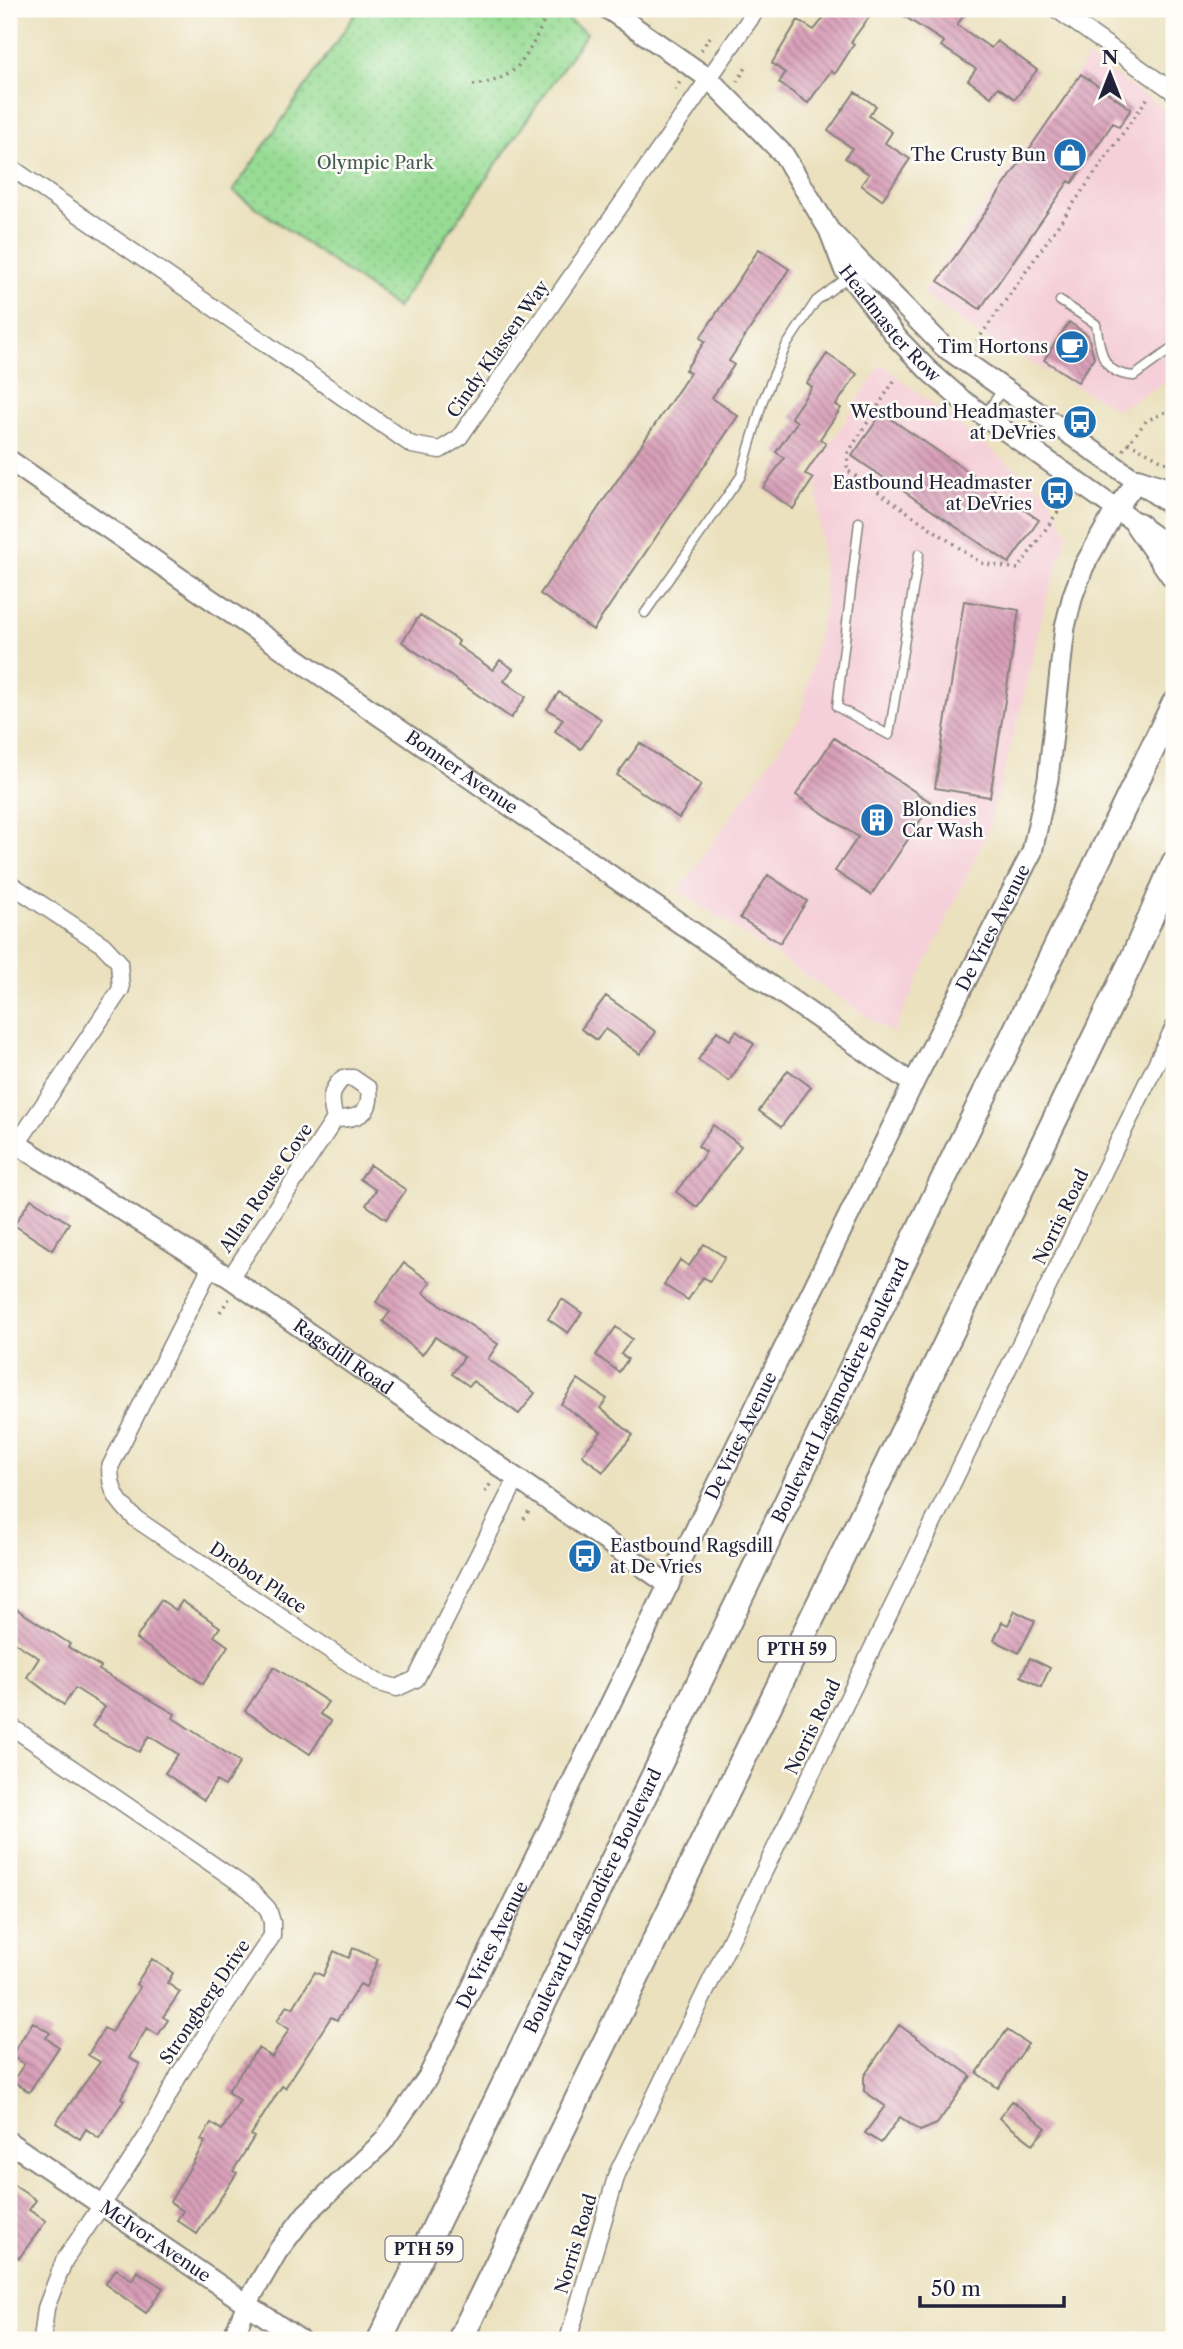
<svg xmlns="http://www.w3.org/2000/svg" width="1183" height="2349" viewBox="0 0 1183 2349" font-family="'Libre Caslon Text',serif">
	<defs>
		<pattern id="park-dots" width="8" height="8" patternUnits="userSpaceOnUse" patternTransform="scale(1.75)"><rect width="8" height="8" fill="#98dc94"/><path d="M2 2h.1M6 6h.1" fill="none" stroke="#83bc80" stroke-width="1.8" stroke-linecap="round"/></pattern>
		<pattern id="building-back-hatch" width="6" height="6" patternUnits="userSpaceOnUse" patternTransform="scale(1.75)"><rect width="6" height="6" fill="#d89fb8"/><path d="M-1 5l2 2M0 0l6 6M5-1l2 2" fill="none" stroke="#af8197"/></pattern>
	</defs>
	<rect width="100%" height="100%" fill="#fdfcf7"/>
	<filter id="ink" filterUnits="userSpaceOnUse"><feTurbulence type="fractalNoise" baseFrequency=".0143" numOctaves="2"/><feDisplacementMap in="SourceGraphic" scale="14" xChannelSelector="R" yChannelSelector="G"/><feConvolveMatrix kernelMatrix="1 2 1 2 8 2 1 2 1" color-interpolation-filters="sRGB"/></filter>
	<filter id="wash" filterUnits="userSpaceOnUse"><feTurbulence type="fractalNoise" baseFrequency=".00686" numOctaves="4" result="noise"/><feDisplacementMap in="SourceGraphic" scale="28" xChannelSelector="R" yChannelSelector="G"/><feGaussianBlur stdDeviation="1.57" result="paint"/><feColorMatrix in="noise" values="0 0 0 0 0 0 0 0 0 0 0 0 0 0 0 0 0 1.4 0 .05"/><feComposite in="paint" operator="in"/></filter>
	<g filter="url(#wash)">
		<rect width="100%" height="100%" fill="#ebe1be"/>
		<path fill="#f5cfd9" d="M1088,58L1174,115V377L1118,409L978,334L922,293Z
			M881,364L1048,494L1068,534L1044,606L1022,705L987,832L893,1034L679,891L800,718L825,604L816,468Z"/>
		<path fill="url(#park-dots)" stroke="#5d7f68" stroke-width="2" d="M359,9H551L587,33L397,308L233,191Z"/>
		<g id="blocks">
			<path fill="url(#building-back-hatch)" d="M831,9H875L851,42L854,44L835,74L831,71L808,103L779,83L785,73L772,63L798,20L814,30Z
				M893,9H968L957,25L991,48L997,41L1037,70L1015,99L998,87L991,97L968,80L976,69L941,46L944,42Z
				M1081,74L1131,109L1119,127L1113,123L1072,183L1069,181L980,309L938,281Z
				M855,92L876,106L869,116L892,132L885,143L910,159L882,200L861,185L869,174L845,158L852,148L828,131Z
				M759,249L789,269L729,361L734,365L712,398L738,416L593,630L540,594L690,373L685,370L705,341L700,338Z
				M1069,322L1088,335L1094,358L1078,382L1044,360Z
				M827,354L857,374L836,405L841,408L820,439L826,443L805,474L813,479L793,509L763,488L784,458L776,452L797,422L791,417L812,387L807,383Z
				M882,413L1039,520L1009,563L852,456Z
				M964,601L1019,610L990,797L935,788Z
				M420,615L459,641L457,645L493,670L500,660L513,669L504,681L526,697L511,718L402,642Z
				M559,692L601,719L581,749L555,731L563,719L547,709Z
				M834,738L932,803L871,895L835,871L858,837L796,795Z
				M640,743L701,785L679,818L617,775Z
				M768,875L807,901L780,943L740,918Z
				M606,996L656,1032L640,1054L605,1029L597,1040L581,1029Z
				M717,1031L730,1040L736,1031L754,1044L729,1081L698,1060Z
				M788,1070L811,1087L781,1127L759,1111Z
				M713,1125L741,1146L697,1207L676,1192L706,1152L698,1146Z
				M370,1165L406,1190L386,1219L366,1205L376,1190L360,1179Z
				M31,1199L69,1223L52,1250L14,1225Z
				M704,1244L725,1257L710,1281L703,1277L688,1300L664,1285L680,1260L689,1266Z
				M404,1263L431,1282L423,1293L498,1344L488,1359L535,1393L519,1414L473,1381L469,1386L452,1374L464,1357L435,1337L422,1355L383,1321L390,1312L376,1302Z
				M562,1299L582,1313L568,1333L548,1319Z
				M616,1327L632,1339L621,1354L628,1359L619,1372L596,1355Z
				M578,1379L607,1399L600,1408L633,1435L603,1472L582,1455L601,1432L561,1404Z
				M161,1600L176,1610L182,1601L220,1627L214,1636L228,1646L203,1684L136,1639Z
				M9,1604L70,1644L68,1647L101,1667L99,1670L175,1714L173,1718L240,1762L225,1786L216,1781L204,1800L165,1773L178,1754L149,1736L139,1752L92,1726L105,1707L75,1688L64,1705L27,1677L39,1658L9,1639Z
				M1015,1611L1035,1621L1019,1653L994,1640L1002,1622L1008,1625Z
				M1030,1658L1050,1668L1041,1687L1021,1676Z
				M274,1667L328,1702L320,1714L331,1721L310,1754L245,1711Z
				M353,1948L378,1959L366,1987L360,1984L337,2020L331,2017L285,2088L282,2086L251,2135L254,2137L233,2171L237,2173L197,2234L177,2220L183,2211L170,2202L205,2142L201,2140L211,2123L222,2130L240,2100L227,2092L258,2048L272,2057L289,2029L277,2021L287,2005L293,2008L315,1972L323,1976L334,1951L349,1958Z
				M152,1959L173,1973L167,1983L180,1992L163,2017L168,2020L158,2035L147,2028L129,2058L140,2064L121,2098L124,2100L99,2138L86,2129L80,2139L56,2123L100,2062L88,2055L104,2028L111,2032L140,1987L136,1984Z
				M33,2022L50,2033L46,2038L59,2047L29,2092L13,2081L24,2064L11,2056Z
				M899,2025L971,2076L937,2124L920,2131L900,2117L881,2143L865,2133L885,2106L864,2091V2076Z
				M1007,2030L1028,2044L998,2088L977,2073Z
				M1012,2101L1046,2128L1033,2144L999,2118Z
				M9,2182L36,2200L29,2210L46,2221L19,2258L9,2251Z
				M116,2269L132,2280L137,2271L163,2288L146,2313L105,2284Z"/>
		</g>
	</g>
	<g filter="url(#ink)">
		<use href="#blocks" fill-opacity="0" stroke="#86827c" stroke-width="2"/>
		<g fill="none" stroke-linecap="round" stroke-linejoin="round">
			<g stroke="#86827c" stroke-width="11">
				<path id="service" d="M1060,301L1096,324C1101,352 1101,374 1134,376L1174,347
					M984,416L1002,390
					M859,522L837,707L889,735L919,554
					M645,613L741,476L763,400L786,346L816,301L848,277"/>
			</g>
			<g stroke="#86827c" stroke-width="19">
				<path id="minor" d="M1056,9L1174,92
					M9,166L412,445L440,450L459,438L757,9
					M9,883L103,945L119,962L121,989L17,1144
					M211,1266L110,1467C110,1492 118,1502 136,1519L377,1682L397,1688L416,1679L516,1480
					M230,1278L335,1119C330,1101 329,1091 343,1078H353L369,1089C372,1114 358,1119 335,1119
					M9,1725L250,1890L268,1909L272,1922V1936L180,2073L147,2136L118,2181L64,2261L46,2308L42,2340
					M568,2340L617,2174L1174,1027"/>
			</g>
			<g stroke="#86827c" stroke-width="23">
				<g id="tertiary">
					<path id="s1" d="M608,9L708,78L784,155L829,230L844,269L898,339L929,371L962,400L1174,550"/>
					<path d="M832,233L944,347L1174,507"/>
					<path id="s2" d="M9,460L913,1084"/>
					<path id="s3" d="M9,1139L230,1278L669,1585"/>
					<path id="s4" d="M9,2142L300,2340"/>
					<path id="s5" d="M232,2340L247,2304L277,2252L306,2214L383,2142L428,2077L913,1084L1032,852L1048,779L1065,627L1073,595L1084,566L1116,509L1137,481"/>
				</g>
			</g>
			<g stroke="#86827c" stroke-width="28">
				<g id="primary">
					<path d="M1137,481L1174,493"/>
					<path d="M1138,525L1174,576"/>
					<path id="s6" d="M380,2340L1174,704"/>
					<path d="M460,2340L1028,1175L1134,956L1174,863"/>
				</g>
			</g>
			<path stroke="#86827c" stroke-width="3.5" stroke-dasharray="2 5" stroke-linecap="butt" d="M701,50L710,37
				M737,82L747,66
				M473,85C527,79 527,49 551,9
				M675,90L681,80
				M977,341L1149,96
				M894,381L848,453L847,470L981,563L1018,569L1064,503
				M1128,442L1174,467
				M1123,450L1146,421L1174,408
				M220,1312L229,1299
				M485,1492L491,1483
				M524,1519L530,1509"/>
			<use href="#service" stroke="#fff" stroke-width="8"/>
			<use href="#minor" stroke="#fff" stroke-width="16"/>
			<use href="#tertiary" stroke="#fff" stroke-width="19"/>
			<use href="#primary" stroke="#fff" stroke-width="24"/>
		</g>
	</g>
	<defs>
		<g id="shop-disc" transform="scale(1.75)"><circle r="9.5" fill="#1f6fb2" stroke="#fdfcf7"/><path d="M-5-2.5h2.3a2.7 3.5 0 0 1 5.4 0H5L5.5 6h-11ZM-1.5-2.5h3a1.5 2.3 0 0 0-3 0Z" fill="#fff"/></g>
		<g id="cafe-disc" transform="scale(1.75)"><circle r="9.5" fill="#1f6fb2" stroke="#fdfcf7"/><path d="M-5.5-4.5H6V0H3Q3 3.5 0 3.5H-2.5Q-5.5 3.5-5.5 0ZM3-3.2v2h1.7v-2ZM-6 4.5H4V6H-6Z" fill="#fff"/></g>
		<g id="bus-disc" transform="scale(1.75)"><circle r="9.5" fill="#1f6fb2" stroke="#fdfcf7"/><path d="M-5-6H5V4H4V6H2V4H-2V6H-4V4H-5ZM-3.5-4V0h7V-4ZM-3.5 1.2v1.5H-2V1.2ZM2 1.2v1.5H3.5V1.2Z" fill="#fff"/></g>
		<g id="building-disc" transform="scale(1.75)"><circle r="9.5" fill="#1f6fb2" stroke="#fdfcf7"/><path d="M-4-6H4V6H1V3H-1V6H-4ZM-2.5-4.3h1.7v1.8h-1.7ZM.8-4.3h1.7v1.8H.8ZM-2.5-1h1.7V.8h-1.7ZM.8-1h1.7V.8H.8Z" fill="#fff"/></g>
	</defs>
	<g fill-rule="evenodd">
		<use href="#shop-disc" x="1070" y="155"/>
		<use href="#cafe-disc" x="1072" y="347"/>
		<use href="#bus-disc" x="1080" y="422"/>
		<use href="#bus-disc" x="1057" y="493"/>
		<use href="#building-disc" x="877" y="820"/>
		<use href="#bus-disc" x="585" y="1556"/>
	</g>
	<g text-anchor="middle" stroke-width="5" stroke-linejoin="round" paint-order="stroke">
		<g fill="#fdfcf7" stroke="#646373" stroke-width="2">
			<rect x="758.5" y="1636.5" width="77" height="25" rx="5"/>
			<rect x="385.5" y="2236.5" width="77" height="25" rx="5"/>
		</g>
		<g font-size="16" font-weight="bold" fill="#22223b">
			<text x="797" y="1655">PTH 59</text>
			<text x="424" y="2255">PTH 59</text>
		</g>
		<g font-size="18" fill="#22223b" stroke="#fdfcf7" text-anchor="end">
			<text x="1046" y="161">The Crusty Bun</text>
			<text x="1048" y="353">Tim Hortons</text>
			<text x="1056" y="418">Westbound Headmaster<tspan x="1056" dy="21">at DeVries</tspan></text>
			<text x="1032" y="489">Eastbound Headmaster<tspan x="1032" dy="21">at DeVries</tspan></text>
			<text x="902" y="816" text-anchor="start">Blondies<tspan x="902" dy="21">Car Wash</tspan></text>
			<text x="610" y="1552" text-anchor="start">Eastbound Ragsdill<tspan x="610" dy="21">at De Vries</tspan></text>
		</g>
		<g font-size="18" fill="#455a56" stroke="#fdfcf7">
			<text x="375" y="169">Olympic Park</text>
		</g>
		<g font-size="18" fill="#22223b" stroke="#fdfcf7">
			<text dy="6" stroke="none"><textPath href="#s1" startOffset="430">Headmaster Row</textPath></text>
			<text transform="translate(498 349) rotate(-55)" y="6">Cindy Klassen Way</text>
			<text dy="6" stroke="none"><textPath href="#s2" startOffset="550">Bonner Avenue</textPath></text>
			<text dy="6" stroke="none"><textPath href="#s5" startOffset="1612">De Vries Avenue</textPath></text>
			<text transform="translate(266 1188) rotate(-56)" y="6">Allan Rouse Cove</text>
			<text transform="translate(1061 1217) rotate(-64)" y="6">Norris Road</text>
			<text dy="6" stroke="none"><textPath href="#s3" startOffset="399">Ragsdill Road</textPath></text>
			<text dy="6" stroke="none"><textPath href="#s6" startOffset="1055">Boulevard Lagimodière Boulevard</textPath></text>
			<text dy="6" stroke="none"><textPath href="#s5" startOffset="1045">De Vries Avenue</textPath></text>
			<text transform="translate(258 1578) rotate(34)" y="6">Drobot Place</text>
			<text transform="translate(813 1727) rotate(-64)" y="6">Norris Road</text>
			<text dy="6" stroke="none"><textPath href="#s6" startOffset="488">Boulevard Lagimodière Boulevard</textPath></text>
			<text dy="6" stroke="none"><textPath href="#s5" startOffset="478">De Vries Avenue</textPath></text>
			<text transform="translate(205 2002) rotate(-56)" y="6">Strongberg Drive</text>
			<text dy="6" stroke="none"><textPath href="#s4" startOffset="177">McIvor Avenue</textPath></text>
			<text transform="translate(576 2244) rotate(-73)" y="6">Norris Road</text>
		</g>
	</g>
	<rect width="1183" height="2349" fill="none" stroke="#fdfcf7" stroke-width="35"/>
	<g transform="translate(1110 74)" stroke="#fdfcf7" stroke-width="5" paint-order="stroke">
	<path d="M0-5L12 26L0 18L-12 26Z" fill="#22223b"/>
	<text y="-10" font-size="19" font-weight="bold" text-anchor="middle" fill="#22223b">N</text>
	</g>
	<path d="M920 2296v10h144v-10" fill="none" stroke="#22223b" stroke-width="3.5"/>
	<text x="931" y="2296" font-size="21" fill="#22223b" stroke="#fdfcf7" stroke-width="5" paint-order="stroke">50 m</text>
</svg>
